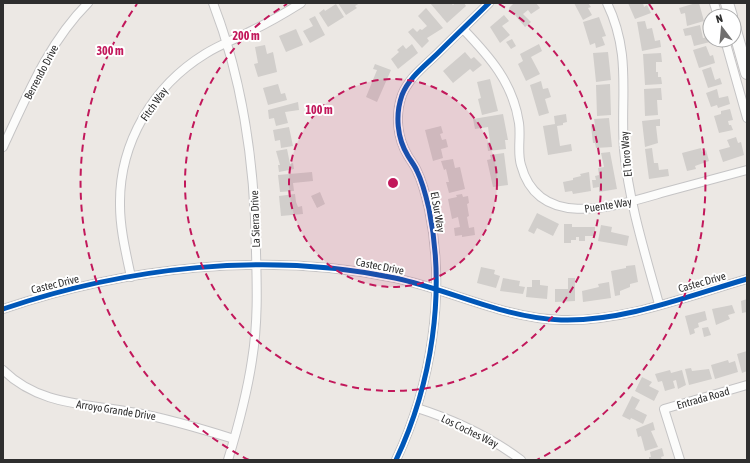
<svg xmlns="http://www.w3.org/2000/svg" width="750" height="463" viewBox="0 0 750 463" font-family="'Asap Condensed',sans-serif">
	<rect width="100%" height="100%" fill="#ece8e4"/>
	<path fill="#d1cecb" d="M338,3H360L355,6L357,8L346,15Z
		M430,3H451L453,5L455,3H464L466,6L447,23Z
		M514,3H536L540,8L531,14L528,10L523,14L531,22L525,27L509,8Z
		M574,3H588L591,7L588,8L592,15L583,20Z
		M628,3H643L644,7L647,5L651,13L635,19Z
		M696,3H699L704,21L687,26L685,13L681,14L679,8Z
		M336,4L344,17L328,27L319,13L324,9L325,11Z
		M426,8L443,28L427,38L429,41L422,48L408,32L413,28L417,32L420,29L422,30L427,26L418,16Z
		M504,15L509,21L502,26L510,35L500,43L490,27Z
		M315,16L325,35L310,43L303,31L313,26L309,19Z
		M599,17L606,36L602,37L605,45L596,48L595,43L590,45L583,22Z
		M645,21L647,29L652,28L655,41L660,40L661,47L642,51L637,22Z
		M700,25L703,38L708,37L710,42L694,46L691,35L685,36L683,29Z
		M296,29L303,45L286,52L279,36Z
		M512,39L516,46L511,49L506,42Z
		M412,44L418,53L398,69L391,59L399,52L397,50L403,45L406,49Z
		M539,44L542,51L531,57L540,74L526,81L518,64L523,61L520,54Z
		M265,45L267,54L273,52L277,72L258,77L254,64L258,63L255,47Z
		M706,46L710,56L713,55L715,63L699,68L693,50Z
		M465,52L471,59L474,57L482,65L473,72L470,69L453,83L443,71Z
		M608,52L611,80L596,82L593,53Z
		M661,53L662,62H656V72H658V77H661L662,84L645,85L643,54Z
		M375,64L391,70L377,102L366,97L377,70L373,69Z
		M711,67L715,80L720,78L722,84L708,88L702,70Z
		M490,79L498,111L482,115L478,99L481,98L477,82Z
		M541,81L543,89L548,88L551,97L545,99L549,113L539,116L530,85Z
		M278,84L281,94L285,93L287,100L268,105L263,88Z
		M610,84L611,115L597,116L596,85Z
		M661,88L662,100H657L658,115L645,116L644,89Z
		M717,89L719,98L728,96L730,104L718,108L717,105L711,107L706,93Z
		M298,102L299,110L285,112L288,123L276,126L274,118L269,119L268,110Z
		M730,109L733,120L728,121L729,125H731L733,130L719,133L714,116L721,114V111Z
		M503,114L508,140H505L506,149L488,151L487,143L490,142L488,127L475,129L473,119Z
		M566,114L567,122L563,123V125L557,126L560,146L571,144L572,151L548,155L543,126L555,124L554,116Z
		M609,118L612,147L596,148L595,143H593L591,126L595,125L594,119Z
		M660,119V126H656L658,143L645,147L642,121Z
		M441,126L443,133L440,134L442,140L446,139L448,147L441,149L443,158L433,161L425,130Z
		M289,127L293,146L281,148L280,140L275,141L273,130Z
		M736,137L738,143L741,142L744,155L723,162L719,150L730,147L727,140Z
		M652,148L654,163H658L659,170L668,169L669,176L649,179L645,149Z
		M701,148L702,152L706,150L709,161L695,166L696,169L687,171L682,153Z
		M287,149L290,164L293,163L294,169L279,172L278,165H280L276,151Z
		M610,152L617,189L599,192V187L593,188L592,180H596L595,176L599,175L598,168L604,167L601,153Z
		M504,153L508,185L493,187L487,160L491,159L490,155Z
		M453,159L455,168L460,167L465,189L449,193L446,182H449L446,169L444,170L441,161Z
		M312,172L313,181L293,183L294,191L280,192L278,175Z
		M589,172L591,191L573,194L572,191L565,192L563,182L573,180V178L581,176L580,174Z
		M320,192L325,204L317,208L311,196Z
		M295,194L296,202L298,207L302,206L303,214L281,216L279,196Z
		M462,194L463,197L468,196L469,203L467,204L469,216L467,217L469,228L474,227L475,235L462,237V235L455,236L454,228L460,227L458,217L452,219L448,199L457,197L456,195Z
		M537,213L559,224L553,236L537,228L534,234L528,231Z
		M564,224H572V227H595V236H585V241H579V237H576V240H571V243H564Z
		M601,225L612,227L611,232L629,236L627,246L598,241Z
		M635,265L638,282L630,284V287L620,291V295L615,296L611,271L626,268V266Z
		M481,267L495,270L494,274L500,276L496,288L477,283Z
		M503,278L520,281L519,286L525,287L523,294L500,291Z
		M568,278H575V301L555,302V289H568Z
		M532,280H540V285L548,286L547,299L526,297L527,287H532Z
		M609,282L611,298L583,302L582,291L599,287L598,284Z
		M747,299V312L742,313L741,301Z
		M732,305L735,313L728,315L730,319L716,325L712,309Z
		M705,311L707,320L698,323L699,327L694,329L695,333L690,335L685,316Z
		M708,327L711,335L704,337L702,328Z
		M747,351V371L742,373L737,354Z
		M728,360L729,363L735,361L738,372L715,379L711,365Z
		M691,368L692,371L709,369L712,379L689,385L685,369Z
		M670,370L671,373L682,370L686,385L678,389L676,380L673,381L675,388L665,391L662,381L658,382L655,374Z
		M642,377L652,382L649,386L659,391L654,401L635,391Z
		M632,396L640,400L635,409L647,415L643,424L631,418L630,420L622,416Z
		M653,422L655,430L651,431L658,447L645,451L641,436L638,437L636,429Z
		M662,448L664,456L661,457L662,460H649V457H651L650,452Z"/>
	<g fill="none" stroke-linecap="round" stroke-linejoin="round">
		<g stroke="#c5c4c5" stroke-width="10">
			<path id="minor" d="M213,3C244,83 255,167 256,252C257,288 258,324 252,360C247,394 238,427 228,460
				M607,3C632,55 620,96 624,150C629,203 645,253 659,304
				M714,3L718,16
				M463,29C490,57 513,83 519,123C521,137 517,152 521,165C539,233 619,205 665,192C692,185 720,177 747,170
				M725,40L747,118
				M3,147C27,96 48,43 88,3
				M131,277C126,253 120,229 120,205C119,143 153,86 205,54C219,45 236,39 251,31C268,23 285,13 301,3
				M3,309C127,267 266,251 395,278C451,290 503,318 561,320C623,322 688,296 747,279
				M3,370C41,407 88,403 137,413C170,419 202,429 234,439
				M417,408C455,420 489,436 521,460
				M396,460C432,384 446,292 429,209C426,196 423,183 417,171C415,166 411,161 408,156C397,138 395,115 402,95C409,77 426,65 439,52C456,35 473,19 489,3
				M680,460L664,409L747,385"/>
		</g>
		<g stroke="#c5c4c5" stroke-width="14">
			<path id="secondary" d="M727,3L731,16
				M734,27L747,73"/>
		</g>
		<use href="#minor" stroke="#fcfcfb" stroke-width="8"/>
		<use href="#secondary" stroke="#fcfcfb" stroke-width="12"/>
		<g stroke="#fff" stroke-width="8">
			<path id="cycleway" d="M3,309C127,267 266,251 395,278C451,290 503,318 561,320C623,322 688,296 747,279
				M396,460C432,384 446,292 429,209C426,196 423,183 417,171C415,166 411,161 408,156C397,138 395,115 402,95C409,77 426,65 439,52C456,35 473,19 489,3"/>
		</g>
		<use href="#cycleway" stroke="#0057b8" stroke-width="5"/>
	</g>
	<circle cx="393" cy="183" r="104" fill="#c2185b" fill-opacity=".12"/>
	<g fill="none" stroke="#c2185b" stroke-width="2" stroke-dasharray="7 5">
		<circle cx="393" cy="183" r="104"/>
		<path d="M499 4A208 208 0 1 1 287 4"/>
		<path d="M249 460A312 312 0 0 1 137 4M649 4A312 312 0 0 1 537 460"/>
	</g>
	<g text-anchor="middle" stroke-width="4" stroke-linejoin="round" paint-order="stroke">
		<g font-size="11" fill="#2e2e2e" stroke="#fff">
			<text transform="translate(41 72) rotate(-62)" y="4">Berrendo Drive</text>
			<text transform="translate(154 104) rotate(-55)" y="4">Fitch Way</text>
			<text transform="translate(626 154) rotate(-95)" y="4">El Toro Way</text>
			<text transform="translate(608 205) rotate(-9)" y="4">Puente Way</text>
			<text transform="translate(438 212) rotate(80)" y="4">El Sur Way</text>
			<text transform="translate(255 219) rotate(-92)" y="4">La Sierra Drive</text>
			<text transform="translate(380 266) rotate(11)" y="4">Castec Drive</text>
			<text transform="translate(702 282) rotate(-16)" y="4">Castec Drive</text>
			<text transform="translate(55 284) rotate(-14)" y="4">Castec Drive</text>
			<text transform="translate(703 398) rotate(-16)" y="4">Entrada Road</text>
			<text transform="translate(116 410) rotate(9)" y="4">Arroyo Grande Drive</text>
			<text transform="translate(470 431) rotate(26)" y="4">Los Coches Way</text>
		</g>
	</g>
	<circle cx="393" cy="183" r="6" fill="#c2185b" stroke="#fff" stroke-width="2"/>
	<g font-size="12" text-anchor="middle" font-weight="bold" fill="#c2185b" stroke="#fff" stroke-width="4" stroke-linejoin="round" paint-order="stroke">
		<text x="246" y="40">200 m</text>
		<text x="110" y="55">300 m</text>
		<text x="319" y="114">100 m</text>
	</g>
	<rect width="750" height="463" fill="none" stroke="#2e2e2e" stroke-width="8"/>
	<g transform="translate(722 28) rotate(344)"><circle r="19" fill="#ffffff" stroke="#ababab"/>
	<path d="M0-3L7 15L0 10L-7 15Z" fill="#706f6e"/>
	<text y="-6" font-size="11" font-weight="bold" text-anchor="middle" fill="#2e2e2e">N</text>
	</g>
</svg>
